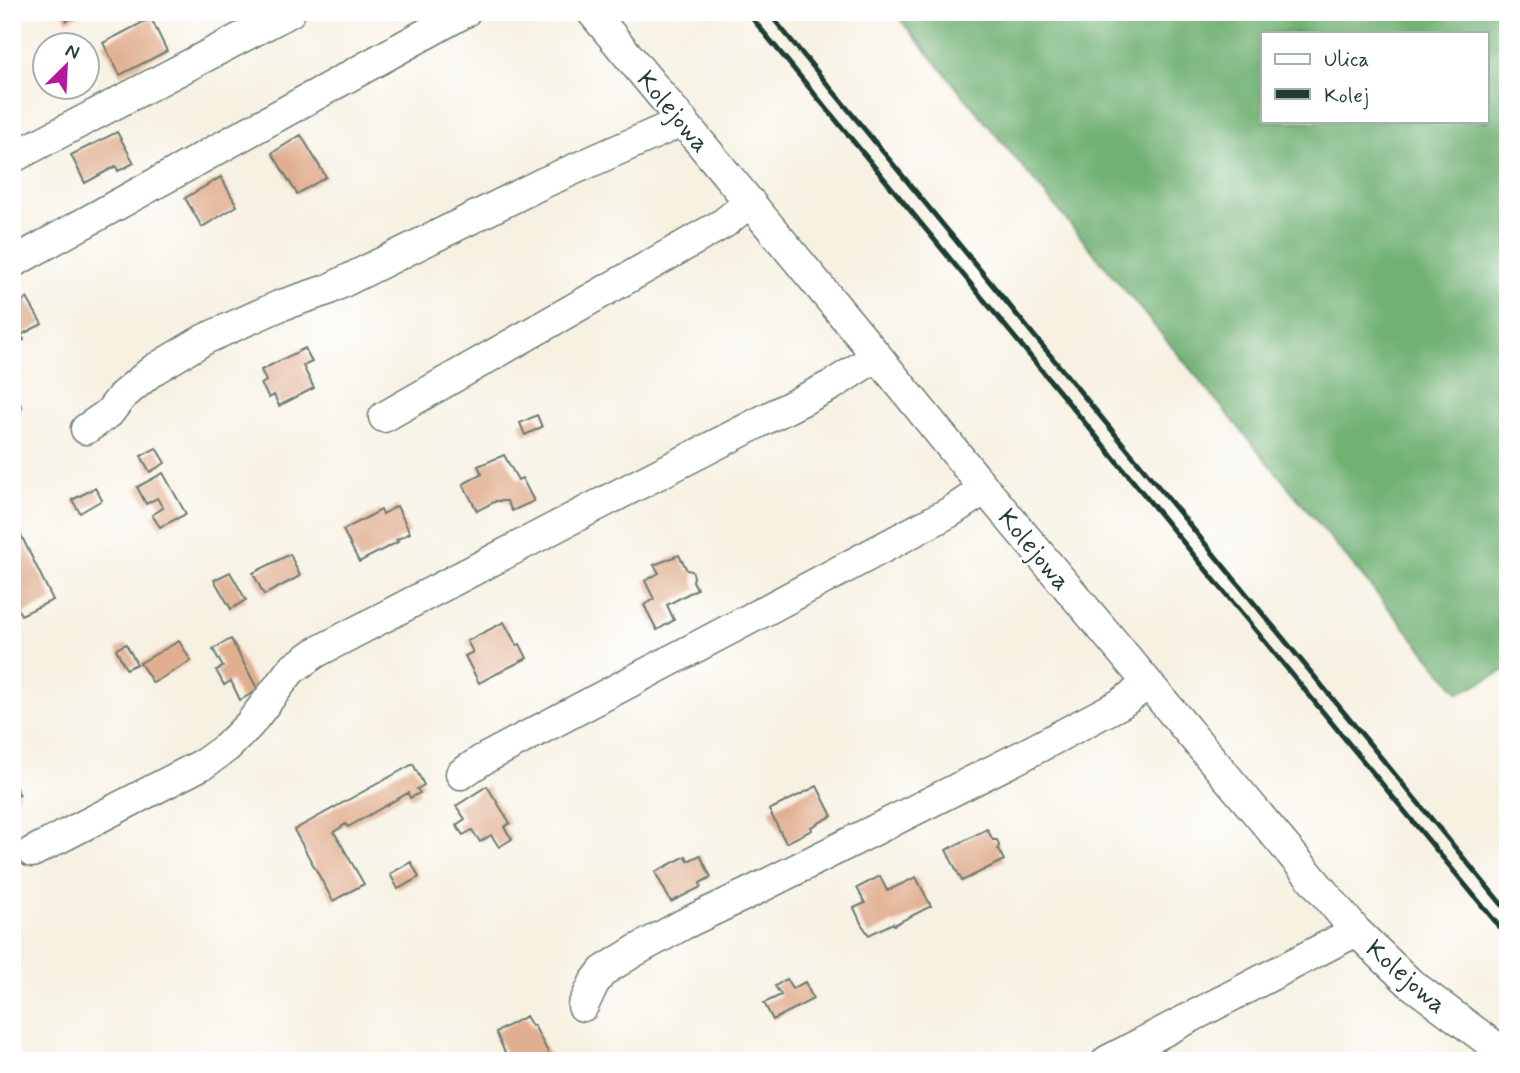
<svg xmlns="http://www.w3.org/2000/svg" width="1520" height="1073" viewBox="0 0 1520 1073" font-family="Mynerve,sans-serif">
	<rect width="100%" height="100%" fill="#fff"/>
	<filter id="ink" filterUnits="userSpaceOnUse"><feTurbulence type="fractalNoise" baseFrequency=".0143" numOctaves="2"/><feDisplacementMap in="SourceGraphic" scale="14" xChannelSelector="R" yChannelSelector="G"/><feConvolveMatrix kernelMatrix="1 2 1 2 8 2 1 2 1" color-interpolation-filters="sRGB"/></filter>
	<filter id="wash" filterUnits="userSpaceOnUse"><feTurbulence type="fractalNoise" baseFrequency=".00686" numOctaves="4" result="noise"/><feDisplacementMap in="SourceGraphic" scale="28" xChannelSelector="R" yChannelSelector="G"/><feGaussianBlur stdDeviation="1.57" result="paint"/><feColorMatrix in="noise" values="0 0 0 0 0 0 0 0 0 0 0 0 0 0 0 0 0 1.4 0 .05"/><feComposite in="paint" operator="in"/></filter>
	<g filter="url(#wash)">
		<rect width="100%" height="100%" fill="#f7f1e2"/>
		<path fill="#71b173" stroke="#487754" stroke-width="2" fill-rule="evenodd" d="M894,12H1508V669L1459,693ZM1263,33H1487V121H1263Z"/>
		<g id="blocks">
			<path fill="#e1af90" d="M62,12H84L67,21Z
				M151,18L167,51L120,75L103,43Z
				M117,132L134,163L118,171L116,166L85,183L71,155Z
				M301,135L326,177L297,194L272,153Z
				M221,177L237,206L202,227L185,198Z
				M27,298L42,324L21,335L24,340L12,347V307Z
				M305,348L312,362L303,366L314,388L279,406L274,395L269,398L261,384L266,381L261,370Z
				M12,389L22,408L12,414Z
				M537,415L542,427L525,435L520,423Z
				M156,448L165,463L150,472L141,456Z
				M504,455L518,480L522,478L534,501L512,511L507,501H496L477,511L463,484L482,474L478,466Z
				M163,473L186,514L160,527L152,515L163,508L157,498L146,504L137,487Z
				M95,488L102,500L80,513L72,500Z
				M397,506L410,533L396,540L398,542L359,562L343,530L381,510L383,514Z
				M17,527L53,600L21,615L12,598V530Z
				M290,554L300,576L264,595L253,573Z
				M679,555L687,570L692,571L694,576L693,581L697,589L667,605L674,620L657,630L644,605L654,599L645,581L659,573L654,565Z
				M230,572L246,600L231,609L214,580Z
				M504,622L517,646L520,644L527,658L479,683L465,656L473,652L467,641Z
				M231,639L258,690L240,700L231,681L224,685L216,670L223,667L213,649Z
				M179,641L191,661L153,683L140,663Z
				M126,644L137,664L126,669L116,649Z
				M413,764L424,785L417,789L420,793L410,798L408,793L348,827L346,824L334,832L364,884L333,901L294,830Z
				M12,780L20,795L12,799Z
				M487,786L510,823L504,827L512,839L499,847L491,835L480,842L472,830L463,835L456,825L465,819L456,806Z
				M817,786L832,816L811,827L812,830L786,843L769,810Z
				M987,829L993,840H997L999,845L998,849L1004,860L962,881L946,850Z
				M700,855L711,877L700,883L701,887L671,902L655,872L686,856L688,861Z
				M411,862L419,877L398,889L390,874Z
				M880,876L887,891L916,877L931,906L894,925L893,923L869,935L862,925L854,908L865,903L857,888Z
				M787,979L792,989L805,982L813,999L773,1020L764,1003L781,995L775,986Z
				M526,1016L532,1026L534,1025L551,1058L545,1061H505L504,1058L505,1053L496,1032Z"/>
		</g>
	</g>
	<g filter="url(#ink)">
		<use href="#blocks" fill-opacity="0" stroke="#6b7c71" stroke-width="2"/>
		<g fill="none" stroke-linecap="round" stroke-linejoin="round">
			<g stroke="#6b7c71" stroke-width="33">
				<path id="minor" d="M592,12L877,356L985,489L1356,931L1410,983L1508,1056
					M12,158L290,12
					M12,263L465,12
					M384,417L724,223L750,202
					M86,429L109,413L122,396L153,370L205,339L279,306L327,290L543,183L683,121
					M461,774L482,760L755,616L950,512L985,489
					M32,852L205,763L227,747L249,725L291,670L315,653L598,505L832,385L877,356
					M583,1006L594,983L603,971L635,951L684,924L749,893L1020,757L1120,704L1148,684
					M1107,1061L1356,931"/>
			</g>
			<use href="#minor" stroke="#fff" stroke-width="30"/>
			<path stroke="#1f3d34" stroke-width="5" d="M747,12L1508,937
				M768,12L1508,912"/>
		</g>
	</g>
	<g text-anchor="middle" stroke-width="5" stroke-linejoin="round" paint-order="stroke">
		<g font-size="26" fill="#1f3d34" stroke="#fff">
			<text transform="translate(674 111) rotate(50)" y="9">Kolejowa</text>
			<text transform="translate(1035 549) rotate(50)" y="9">Kolejowa</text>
			<text transform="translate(1407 976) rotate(41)" y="9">Kolejowa</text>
		</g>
	</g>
	<rect width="1520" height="1073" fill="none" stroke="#fff" stroke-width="42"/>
	<rect x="1261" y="32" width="228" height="91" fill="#ffffff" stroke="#a5b1ae" stroke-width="2"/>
	<rect x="1275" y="54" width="35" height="10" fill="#ffffff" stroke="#a5b1ae" stroke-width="2"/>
	<text x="1324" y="66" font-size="21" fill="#1f3d34">Ulica</text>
	<rect x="1275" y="89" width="35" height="10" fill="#1f3d34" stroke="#a5b1ae" stroke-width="2"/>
	<text x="1324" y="102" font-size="21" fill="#1f3d34">Kolej</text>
	<g transform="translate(66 66) rotate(24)"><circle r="33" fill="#ffffff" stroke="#a5b1ae" stroke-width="2"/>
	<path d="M0-5L12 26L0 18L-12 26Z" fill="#b5179e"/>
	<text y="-10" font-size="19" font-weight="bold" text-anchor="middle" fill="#1f3d34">N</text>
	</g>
</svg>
